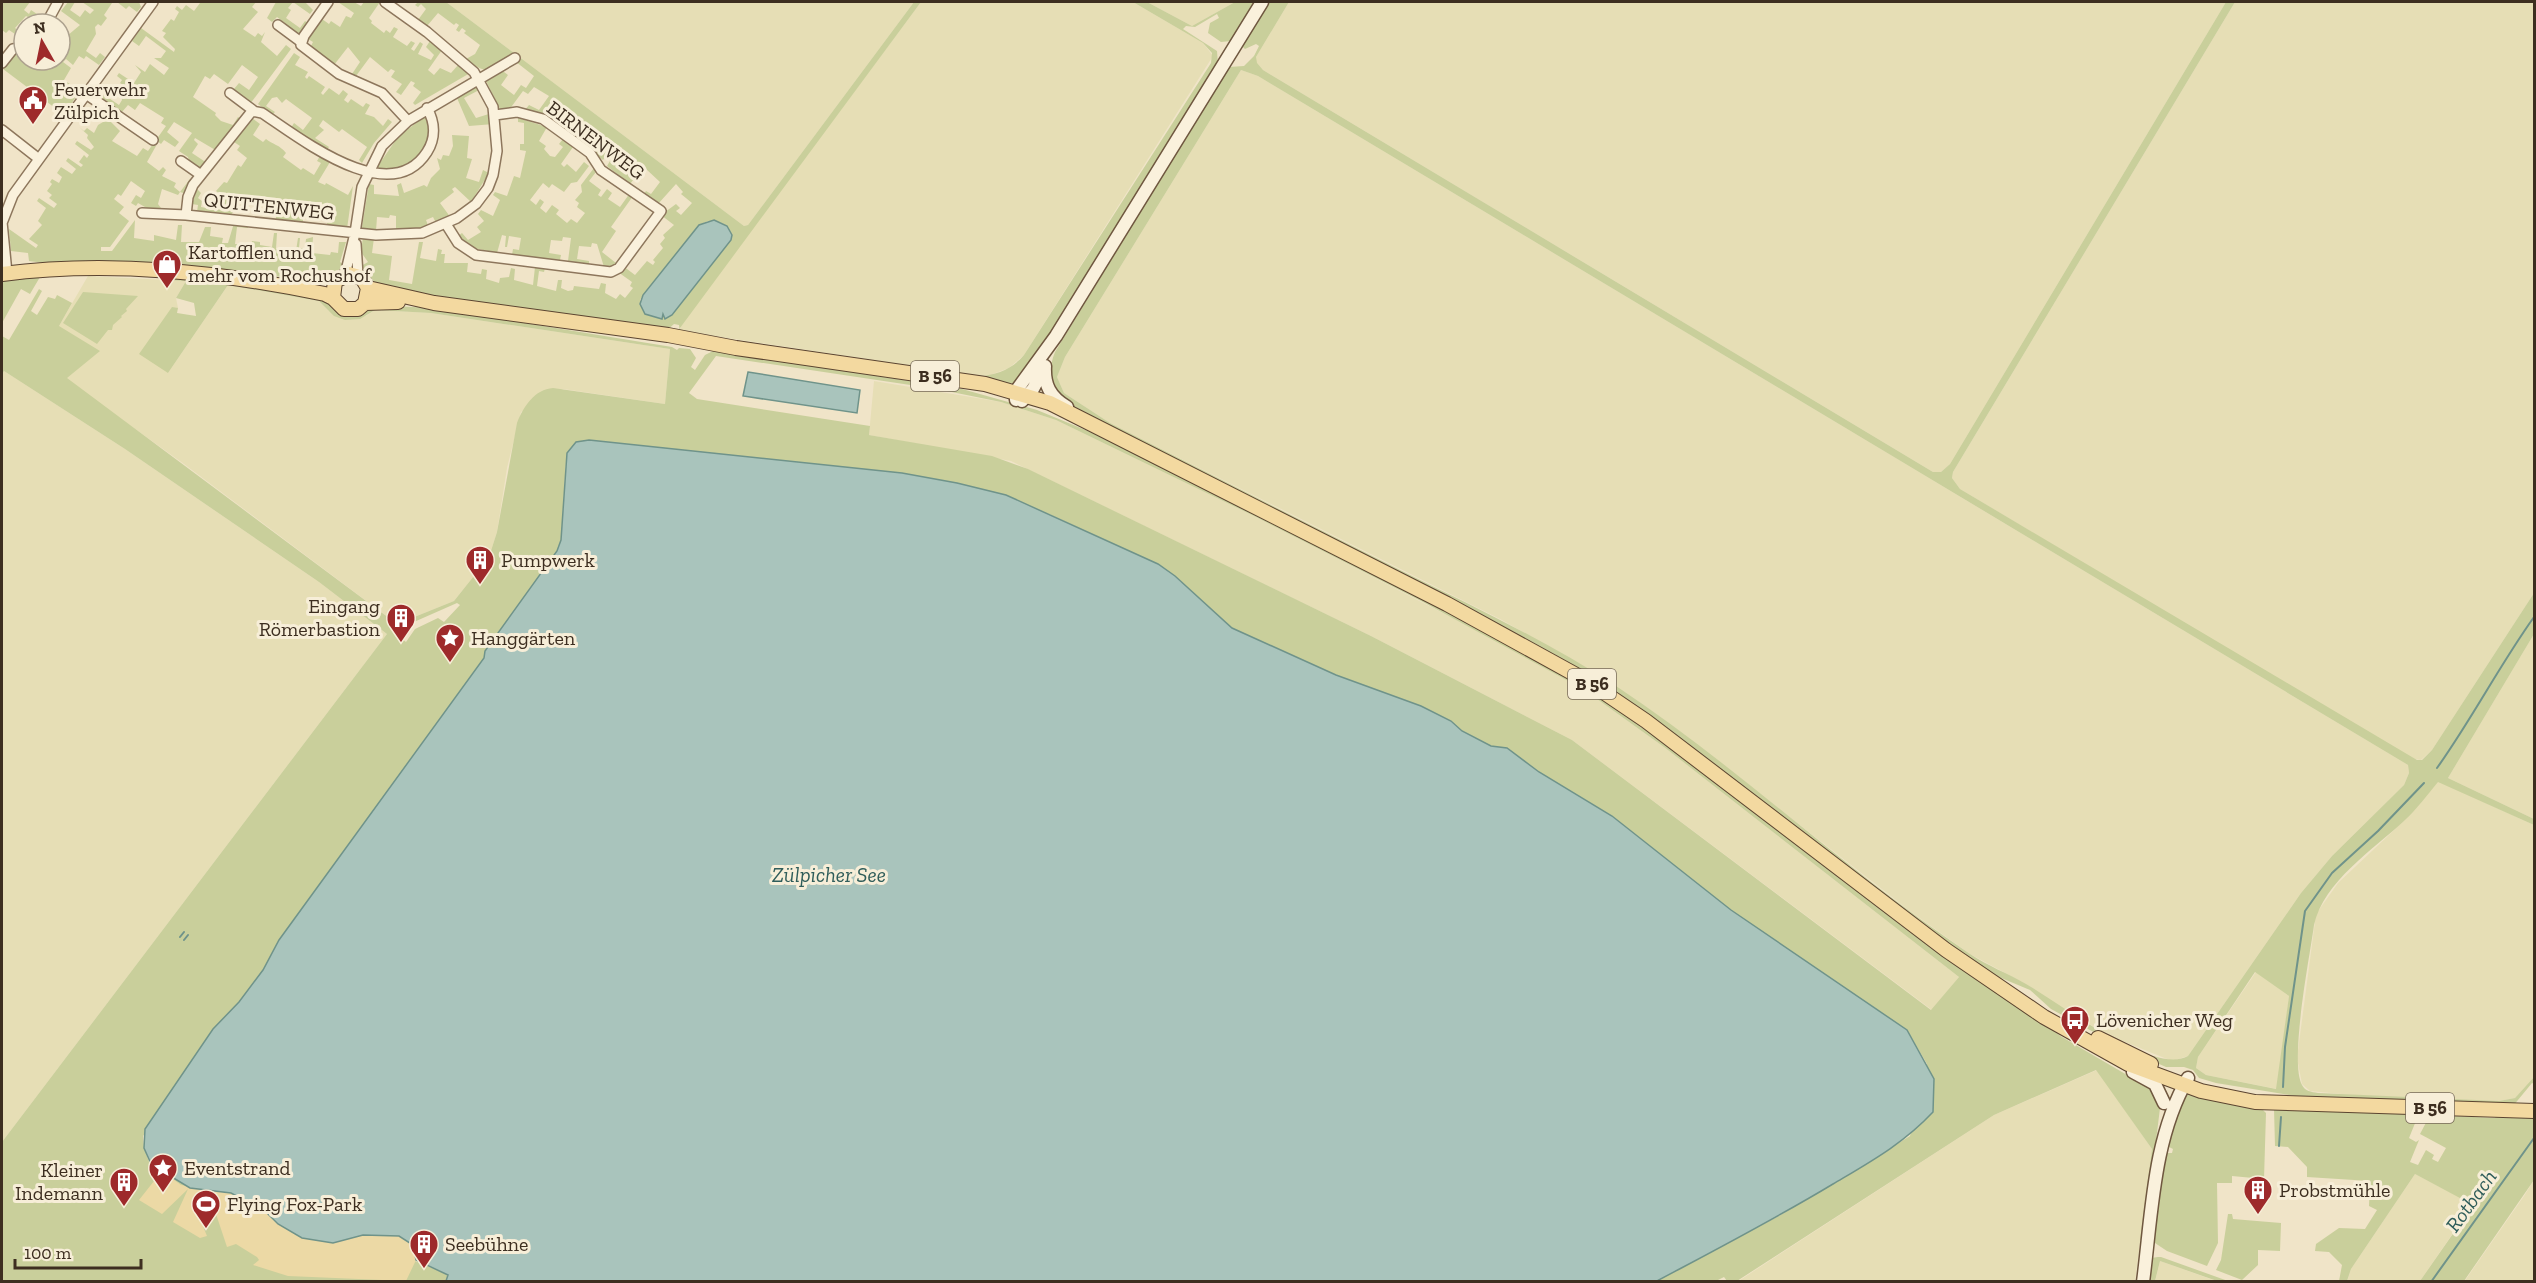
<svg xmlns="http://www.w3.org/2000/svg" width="2536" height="1283" viewBox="0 0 2536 1283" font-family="'Zilla Slab',serif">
	<rect width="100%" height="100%" fill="#f0e4c8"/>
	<path fill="#e6deb5" d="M446,2H914L748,225L744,226Z
		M921,2H1133L1203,43L1213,56L1024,355L1009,368L990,375L979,376L681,331L680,325Z
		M1147,2H1235L1192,26Z
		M1289,2H2226L1950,464L1941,472H1933L1263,70L1256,63V57Z
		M2235,2H2534V593L2432,750L2421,760L2413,759L2344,719L1960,489L1952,478L1953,472Z
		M1241,70L1258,76L2408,765L2409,773L2404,785L2332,856L2301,893L2188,1056L2172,1061L2110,1036L2059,1007L2022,982L1970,954L1910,911L1683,734L1595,673L1500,619L1110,423L1064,393L1057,377L1065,357Z
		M88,276L186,281L176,298L178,308H171L168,373L228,285L319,301L329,311L366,316L375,310L431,313L670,349L665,404L563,389L521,412L507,468L497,532L489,557L454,601L397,624L184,464L39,360Z
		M4,371L125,449L319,582L387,634L2,1142V374Z
		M874,381L1001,402L1056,420L1254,516L1515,650L1583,689L1664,747L1959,977L1932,1010L1572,740L1371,636L1011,461L869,435Z
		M2534,634V819L2448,778Z
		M2438,781L2534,825V1077L2515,1098L2499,1101L2363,1096L2310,1091L2302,1084L2297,1058L2316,914L2338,883L2407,818Z
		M2256,972L2289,996L2277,1089L2206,1075L2196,1068L2198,1057Z
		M2097,1070L2152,1149L2135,1281L1737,1282L1994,1115Z
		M2415,1174L2473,1204L2420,1281L2347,1282L2351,1269Z
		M2534,1180V1281L2464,1282L2524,1196Z
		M2160,1261L2216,1281L2155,1282Z"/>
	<path fill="#c9cf9b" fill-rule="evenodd" d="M2,2H30L24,10L29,14L31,10L43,18L50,10L41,24L26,16L15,28L24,35V40L9,30L6,33L2,30Z
		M68,2H75L70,10L80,17L85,10L90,14L94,10L82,2H139L141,7L137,12L129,6L126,9L117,2L112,3L104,15L107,18L101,26L98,24L95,27L96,34L86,51L96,58L100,53L105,57L99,65L86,56L84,59L79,56L73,65L66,59L63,62L71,68L64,80L80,91L65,113L59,111L3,69L16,52L24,60H32L43,68L49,60H60V49L64,43L68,45L70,43L60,35V31L67,36L80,25L61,11Z
		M198,2H256L252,7L258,12L243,29L255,37L258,33L262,36L265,32L261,42L277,56L286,45L291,49L250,104L238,97L234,89L239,83L249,90L258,77L242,65L228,84L214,74L210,79L205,76L193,97L216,113L215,115L221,121L233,125L238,117L241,119L217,151L195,138L194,140L198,144L192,153L207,163L200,169L190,164L188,157L179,151L192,133L174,122L167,132L179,142L175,147L164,140L161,144L156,140L166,126L161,123L164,118L140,103L135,110L128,105L122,112L99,96L97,90L119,105L122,100L121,95L128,88L120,83L122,80L117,76L119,73L134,83L141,72L135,65L145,72L150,64L164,75L169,68L154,58H161L166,51L146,36L139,46L132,41L141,28L174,52L175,49L163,37L166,33L162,31L171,19L174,21L179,12L175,9L177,6L182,10L186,5L194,11L200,3Z
		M276,2H305L313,10L310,14L293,2L288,8L291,10L286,18L300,28L305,21L309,24L302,35L296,36L286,29L285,23L277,17L272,22L267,18Z
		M338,2H354L361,6L364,2H380L369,18L372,21L371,23L384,33L386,30L390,33L394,27L398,29L393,37L407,46L411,41L415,43L411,49L414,51L420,42L423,44L418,54L431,60L434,55L426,47L430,41L442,50L428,70L434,75L440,68L451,73L459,64L470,73L415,105L413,103L421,92L413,86L415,83L411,81L401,95L396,92L402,84L391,77L395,71L391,69L388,72L370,57L356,76L352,74L360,62L348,47L334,65L310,48L313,42L308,39L322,19L329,24L331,21L340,27L346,16L351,18L354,13Z
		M418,2H446L744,226L748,225L914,2H921L680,328L681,331L714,337L979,376C997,375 1012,369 1024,355L1211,63L1212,53L1203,43L1133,2H1147L1192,26L1235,2H1257L1231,41L1221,42L1208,33L1210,23L1219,18L1217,14L1195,27L1186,26L1183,29L1217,51L1218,65L1077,294L1024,375L1015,383L1005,384L680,334L679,325L674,324L666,331L375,288L361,266L368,262L361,252L363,237L374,238L372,253L392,256L389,280L412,284L419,242H423L420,258L436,261L438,249L442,250L441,254H445L444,263H468L467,272L481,274L482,269L487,270L486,279L499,283L500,278L509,277L511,268L515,269L514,280L533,285L535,267L545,268L544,272L539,271L537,286L556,291L558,280H562L561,288L568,291L573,290L574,286L599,289L601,283L606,284L605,293L616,299L620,294L625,298L633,288L630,286L632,282L618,272L623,266L635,275L647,261L653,265L655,262L653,260L663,248L660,244L665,238L663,235L674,225L661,215L676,204L680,208L676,211L681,215L692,203L681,194L683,192L676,184L658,204L644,194L646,191L651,194L660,182L646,169L643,173L640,171L630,184L607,166L610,161L624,171L630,162L619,153L622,148L615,143L603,160L582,144L584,141L599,152L609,139L585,123L576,134L566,127L573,118L561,109L556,113L561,107L555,102L544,116L525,110L529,105L539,110L549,96L534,87L528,94L523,91L509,110L501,111L486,81L492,78L493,73L500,69L508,75L501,85L514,95L521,85L526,88L534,76L511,58C487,70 488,76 466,59L475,54L480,45L464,33L466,31L462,28L459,32L456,30L459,25L456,23L454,25L438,13L427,26L418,20L426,9L421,4L418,7L415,5ZM708,221C720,221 727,223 732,235L731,240L672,315L662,314L657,318L645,314L640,300L643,295L699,225Z
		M1267,2H1289L1256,57L1257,63L1263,70L1933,472H1941L1950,464L2226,2H2235L1953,472L1952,478L1960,489L2417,760H2422L2432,750L2534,593V634L2448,778L2534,819V825L2438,782C2427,795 2417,809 2404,821C2373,850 2324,881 2314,925C2310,956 2289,1061 2302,1085C2305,1091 2311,1092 2318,1093L2499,1101L2515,1098L2534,1077V1084L2532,1083L2513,1106L2301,1097L2216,1083L2199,1078L2193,1070L2184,1067H2166L2123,1048L2051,1009L2030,990L1994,975L1965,958L1658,724L1110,430C1077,410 1037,397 1055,352L1229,67L1244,66L1254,56L1259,46L1256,44L1245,49L1242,46ZM1241,70L1258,76L2408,765L2409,773L2404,785L2332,856L2301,893L2188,1056C2153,1076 2058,1002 2026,984C2007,973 1988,966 1970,954C1847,872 1740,768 1616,686C1549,642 1476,608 1404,572C1306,523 1208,473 1110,423L1064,393L1057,377L1065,357ZM2255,972L2289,996L2276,1089L2206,1075L2196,1068L2198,1057Z
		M294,53L300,57L295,65L308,72L305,77L307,79L309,76L325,87L321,93L323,95L329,88L339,95L343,90L348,94L344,100L348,103L351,99L363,107L366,103L370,105L365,114L374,117L383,126L388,119L392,122L374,143L362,163L359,160L367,147L342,129L339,132L323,120L319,126L324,130L315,138L329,147L326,151L291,128L294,123L303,130L312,118L286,99L282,103L277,97L272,98L266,106L275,112L272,115L258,104Z
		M478,86L481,89L464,98L476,118L492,113L494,124L469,126L457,98Z
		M425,116L429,120L430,136L423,154L402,170H375L398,137Z
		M252,118L260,124L253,135L263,142L266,139C272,144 280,145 286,153L283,157L301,170L303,168L314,175L321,163L317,161L320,156L330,162L318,182L325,185L326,183L348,195L353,186L347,229L327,226V223H332L333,209L321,208L322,202H313V208L302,203L298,217L303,218V224H297V221L276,219V216H287L289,202L270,199V202L243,198L231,215L197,212L198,205L192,204L197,189L201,193L198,198L202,201L201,207L212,209L217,196L222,200L224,197L216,191L224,182L227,183L238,165L241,167L247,158L237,150L240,146L234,142Z
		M518,118L547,127L539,141L546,146L544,149L550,156L555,157L563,147L559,144L563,139L573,147L561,164L564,167L567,164L576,172L584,162L589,166L577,182L571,183L564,192L552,184L549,188L543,183L530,200L536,205L540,199L544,202L540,208L546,213L552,205L559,210L556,214L567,223L571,219L577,223L585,213L577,207L579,203L575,200L582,192L581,185L594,168L602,172L600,175L596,172L589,181L601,190L598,195L601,197L607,189L612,193L608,199L620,207L630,193L633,196L611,227L616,231L602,252L616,263L612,267H604L597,244L592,243L591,247L579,246L577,259L589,261V264L568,261L571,238L563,237L562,241L551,240L549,253L561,255L560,260L512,255L513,249L519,250L521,238L509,236L507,247H505L506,236L502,235L497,253L474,248L458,236L462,233L468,240L481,232L477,227L484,221L478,214L481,210L493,216L500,200L493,195L495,192L507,196L514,176L520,178L526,151L520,150V144H524V123L518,122Z
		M108,119L120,131L112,141L137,156L143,148L148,151L153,144L156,146L147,162L159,171L163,167L166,170L162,176L176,183L174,187L180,192L190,179L193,181L187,194L180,192L178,195L162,189L158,204L161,208L174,210L152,211L138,203L136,206L131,203L136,195L141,198L145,191L131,181L121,196L118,194L114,199L124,207L119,213L129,221L110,247H101V251H112L135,220L134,238L154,241V235L176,240L178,225H182L181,242H199L205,227H211L210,236L223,238L222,243H228L234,223L248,224V228L237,227L235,244L251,245L252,241L260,242V245L272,247L274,233H277L276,249L292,252L296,251L298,238H300L299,248L305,249L306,239L313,237L312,253L330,255L331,252L338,253L339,242H346L340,262L344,265L329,279L320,281L207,269L52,264L29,261L28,253L11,251L9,229L36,248L38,245L29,239L42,225L38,221L46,208L37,201L39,198L54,208L57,204L49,198L52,195L47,191L52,184L50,182L52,179L59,183L62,177L57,173L61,167L72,174L76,169L66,161L68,158L81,167L83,165L79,162L84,155L87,158L89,155L75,144L77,141L91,150L94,147L87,138L88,135L79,127L84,131L87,128L94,133L98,125Z
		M452,135L469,136L467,158L472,159L466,178L479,182L483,170L489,173L471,202L455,187L452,189L454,192L440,203L451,218L437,225L433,217L426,220L429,228L396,233V216L390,215L389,218L377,217L376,231L364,230L362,227L369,184L374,185V194L399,196L397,185L401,183L404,193L424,185L427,187L431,178L440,169L437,158L441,160L443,155L449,156L453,146Z
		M169,276L318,295L331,303L433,308L672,347L677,350L679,348L690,349L696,358L691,367L695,370L705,355L713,351L962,389L1037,410L1117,443L1532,655L1621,708L2062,1037L2151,1089L2160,1103V1108L2144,1239L2140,1240L2152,1149L2096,1070L1994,1115L1737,1281H1727L1724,1277L1716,1281H1655L1777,1217L1910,1136L1927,1064L1907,1030L1731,910L1612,816L1539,772L1507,748L1491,746L1462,731L1451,721L1421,706L1336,675L1232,628L1175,576L1157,564L1049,514L746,457L589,440L566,461L561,540L557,551L485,651L484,658L279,940L263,970L239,1002L213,1029L143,1136L144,1148L152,1170L357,1237L449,1275L446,1281H2V1142L387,634L319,582L125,449L4,371L2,374V336L9,340L39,289L42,291L31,311L37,315L48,297L55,299L57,295L72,303L59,326L100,351L67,378L397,624L454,601L489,557L497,532L517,423C523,407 535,389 553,388L665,404L670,349L431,313L375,310L360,319L345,320L334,316L319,301L228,285L168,373L139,354L172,307L178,308L177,313L196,316L194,303L176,298L186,281L167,280ZM716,356L937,389L1001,402L1056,420L1254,516L1423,602L1583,689L1664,747L1959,977L1931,1010L1572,740L1371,636L1028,469L992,456L869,435L870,426L697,399L689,393ZM457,603L460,605L444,622L438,618L415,629L406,642L396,634L398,629Z
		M40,277L30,294L21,289L2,323V280Z
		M83,292L138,296L126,309L127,311L121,316L122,317L113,325L112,330H108L97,344L63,323Z
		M2190,1093L2261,1108L2266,1113L2264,1179L2232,1176V1183H2217L2218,1243L2207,1266L2167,1251L2152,1241L2165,1153H2172L2173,1149L2167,1146C2169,1130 2172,1101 2190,1093Z
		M2322,1108L2420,1111L2409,1138L2416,1142L2419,1140L2410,1162L2418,1165L2426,1150L2434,1155L2432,1159L2438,1162L2446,1148L2420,1134L2430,1115L2495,1118L2496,1114L2534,1116V1180L2464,1281H2420L2473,1205L2415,1174L2351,1269L2347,1281H2339L2342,1265L2329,1252L2315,1251L2316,1244L2339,1228L2365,1229L2377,1210L2369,1206L2370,1181L2307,1177V1167L2288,1147L2275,1146L2274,1109L2319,1111Z
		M2228,1214H2232L2233,1219L2281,1223L2280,1251L2258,1250V1265L2242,1280L2216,1270L2221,1260Z
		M2158,1257H2161L2228,1281H2217L2160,1261L2155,1281L2146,1282L2151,1258Z"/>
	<path fill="#ecd9a5" d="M162,1171L181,1185L231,1193L265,1211L278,1224L302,1238L333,1243L363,1235L399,1236L413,1245L416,1260L406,1281L288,1276L253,1265L259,1260L257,1257L236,1244L227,1247L215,1211L199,1217L207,1236L200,1238L173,1222L188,1189L162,1214L139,1200Z"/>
	<path fill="#a9c4bc" stroke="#6f938a" stroke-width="1.5" d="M714,220L727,226L732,235L731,240L672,315L665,319L663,314L662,319L645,314L640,304L643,295L699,225Z
		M748,372L860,390L857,413L743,396Z
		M589,440L902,473L957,483L1006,495L1158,564L1175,576L1232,628L1336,675L1421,706L1451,721L1462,731L1491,746L1507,748L1539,772L1612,816L1731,910L1907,1030L1934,1079L1933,1112C1903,1144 1870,1162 1833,1184C1775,1219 1715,1250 1655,1282L446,1281L448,1275L416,1260L413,1245L399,1236L363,1235L333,1243L302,1238L278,1224L265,1211L231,1193L190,1188L162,1171L156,1175L144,1148L145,1129L213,1029L239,1002L263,970L279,940L484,658L485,651L557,551L561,540L567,453L576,442Z"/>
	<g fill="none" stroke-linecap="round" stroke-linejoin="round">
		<path stroke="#6f938a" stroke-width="2" d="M2437,768C2472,719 2499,666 2534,617
			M180,937L184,932
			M184,940L188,935
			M2283,1087L2285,1047L2305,911L2332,873L2378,831L2424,783
			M2279,1146L2281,1117
			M2431,1282L2534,1138"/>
		<g stroke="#8d765c" stroke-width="12">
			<path id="street" d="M328,2L304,36L301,45L339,74L382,93L408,121
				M385,2L427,32L474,72L493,107L497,151L493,175L488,188L476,204L457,218L422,233L376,235L186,215L188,197L193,185L252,111L262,113C300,138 390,210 427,152C436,138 435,122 427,108
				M46,24L58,2
				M278,25L301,42
				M2,63L13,49L24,47
				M230,93L254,111
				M86,94L153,140
				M2,130L39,159
				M181,161L201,175
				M142,213L186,215
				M2,222L7,273
				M2,223L13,195L153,2
				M446,224L458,243L476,255L611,272L619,268L661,211L601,170L590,153L543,119L517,112L495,115
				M356,244L358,275
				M345,275L355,233L362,187L382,146L408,121L515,58"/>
		</g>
		<g stroke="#6f573f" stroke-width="15">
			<path id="secondary" d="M1045,366C1044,385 1050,397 1067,407
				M1016,400V391L1056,336L1262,2
				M1022,401L1033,389L1044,368
				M2133,1072L2155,1084L2164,1103
				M2143,1282C2152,1213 2153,1138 2188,1078"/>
		</g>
		<g stroke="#5b4430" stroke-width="16">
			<path id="primary" d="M2,274C110,260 219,272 325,294L333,298
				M368,288L434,303L668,335L736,348L985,384L1050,403L1447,604L1587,681L1646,721L1946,950L2044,1017L2128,1064L2201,1091L2255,1102L2534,1111
				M365,303L368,288L362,278L349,274L335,281L333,298L344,309H358L365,303L398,302
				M2098,1038L2151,1064"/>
		</g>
		<use href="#street" stroke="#faf1dc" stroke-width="9"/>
		<use href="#secondary" stroke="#faf1dc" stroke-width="12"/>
		<use href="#primary" stroke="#f3d9a0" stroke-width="14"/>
	</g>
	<defs>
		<g id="civic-pin" transform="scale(1.5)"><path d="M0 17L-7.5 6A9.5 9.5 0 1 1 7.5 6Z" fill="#9e2a2b" stroke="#f7eed8"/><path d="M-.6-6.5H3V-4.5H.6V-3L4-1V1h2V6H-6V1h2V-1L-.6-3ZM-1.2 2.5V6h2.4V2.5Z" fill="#fff"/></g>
		<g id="shop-pin" transform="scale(1.5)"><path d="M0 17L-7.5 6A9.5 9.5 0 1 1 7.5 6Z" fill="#9e2a2b" stroke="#f7eed8"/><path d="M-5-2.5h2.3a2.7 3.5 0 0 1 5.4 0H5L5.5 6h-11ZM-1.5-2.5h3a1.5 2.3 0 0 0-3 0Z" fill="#fff"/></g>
		<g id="building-pin" transform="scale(1.5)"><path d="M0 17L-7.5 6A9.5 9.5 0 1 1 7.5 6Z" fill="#9e2a2b" stroke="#f7eed8"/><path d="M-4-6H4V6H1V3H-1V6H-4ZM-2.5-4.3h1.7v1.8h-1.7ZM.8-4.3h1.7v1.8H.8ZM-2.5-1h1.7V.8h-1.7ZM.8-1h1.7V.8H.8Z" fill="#fff"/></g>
		<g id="sight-pin" transform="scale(1.5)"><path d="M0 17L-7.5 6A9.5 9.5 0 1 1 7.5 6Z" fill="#9e2a2b" stroke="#f7eed8"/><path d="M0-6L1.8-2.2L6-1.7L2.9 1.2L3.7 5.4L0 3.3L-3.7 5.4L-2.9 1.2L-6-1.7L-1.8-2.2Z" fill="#fff"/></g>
		<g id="bus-pin" transform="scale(1.5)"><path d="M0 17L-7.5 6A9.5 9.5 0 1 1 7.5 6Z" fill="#9e2a2b" stroke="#f7eed8"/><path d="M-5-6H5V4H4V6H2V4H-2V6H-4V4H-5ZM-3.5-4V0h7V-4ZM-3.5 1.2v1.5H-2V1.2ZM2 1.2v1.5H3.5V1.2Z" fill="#fff"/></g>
		<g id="stadium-pin" transform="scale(1.5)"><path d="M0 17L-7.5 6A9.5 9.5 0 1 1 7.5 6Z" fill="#9e2a2b" stroke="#f7eed8"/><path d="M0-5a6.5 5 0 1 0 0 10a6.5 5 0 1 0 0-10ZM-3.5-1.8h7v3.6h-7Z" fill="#fff"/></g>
	</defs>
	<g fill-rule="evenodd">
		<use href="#civic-pin" x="33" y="100"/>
		<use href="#shop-pin" x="167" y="264"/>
		<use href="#building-pin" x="480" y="560"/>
		<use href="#building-pin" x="401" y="618"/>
		<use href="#sight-pin" x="450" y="638"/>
		<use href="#bus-pin" x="2075" y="1020"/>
		<use href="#sight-pin" x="163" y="1168"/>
		<use href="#building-pin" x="124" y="1182"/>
		<use href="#building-pin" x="2258" y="1190"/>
		<use href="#stadium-pin" x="206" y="1204"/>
		<use href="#building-pin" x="424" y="1244"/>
	</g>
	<g text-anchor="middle" stroke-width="6" stroke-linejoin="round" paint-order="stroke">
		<g fill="#f7eed8" stroke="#756857" stroke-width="1.5">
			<rect x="911" y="361" width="48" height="30" rx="4.5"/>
			<rect x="1568" y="669" width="48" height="30" rx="4.5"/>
			<rect x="2406" y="1093" width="48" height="30" rx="4.5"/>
		</g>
		<g font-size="18" font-weight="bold" fill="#3d2e20">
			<text x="935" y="382">B 56</text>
			<text x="1592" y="690">B 56</text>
			<text x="2430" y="1114">B 56</text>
		</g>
		<g font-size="20" fill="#3d2e20" stroke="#f7eed8" text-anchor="start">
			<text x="54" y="96">Feuerwehr<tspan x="54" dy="23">Zülpich</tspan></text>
			<text x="188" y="259">Kartofflen und<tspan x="188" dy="23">mehr vom Rochushof</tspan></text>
			<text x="501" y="567">Pumpwerk</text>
			<text x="380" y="613" text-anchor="end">Eingang<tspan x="380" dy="23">Römerbastion</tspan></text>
			<text x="471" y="645">Hanggärten</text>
			<text x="2096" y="1027">Lövenicher Weg</text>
			<text x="184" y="1175">Eventstrand</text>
			<text x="103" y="1177" text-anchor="end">Kleiner<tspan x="103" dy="23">Indemann</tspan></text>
			<text x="2279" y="1197">Probstmühle</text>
			<text x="227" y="1211">Flying Fox-Park</text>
			<text x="445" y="1251">Seebühne</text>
		</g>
		<g font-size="20" fill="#3d2e20" stroke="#f7eed8">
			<text transform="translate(596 140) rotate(37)" y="7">BIRNENWEG</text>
			<text transform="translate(269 206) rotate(6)" y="7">QUITTENWEG</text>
		</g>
		<g font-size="21" font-style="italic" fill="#2f5d5a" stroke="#f7eed8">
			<text x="829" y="882">Zülpicher See</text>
			<text transform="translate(2471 1201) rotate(-54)" y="7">Rotbach</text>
		</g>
	</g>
	<rect width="2536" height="1283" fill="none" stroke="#3d2e20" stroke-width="6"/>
	<g transform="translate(42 42) rotate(351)"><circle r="28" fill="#f7eed8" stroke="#ada18e" stroke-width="1.5"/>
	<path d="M0-4.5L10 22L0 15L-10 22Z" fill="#9e2a2b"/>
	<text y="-9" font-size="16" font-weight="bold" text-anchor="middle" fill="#3d2e20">N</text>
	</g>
	<path d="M15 1259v9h126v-9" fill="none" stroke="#3d2e20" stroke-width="3"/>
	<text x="24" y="1259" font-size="18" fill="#3d2e20" stroke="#f7eed8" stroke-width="4.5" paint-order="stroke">100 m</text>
</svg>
